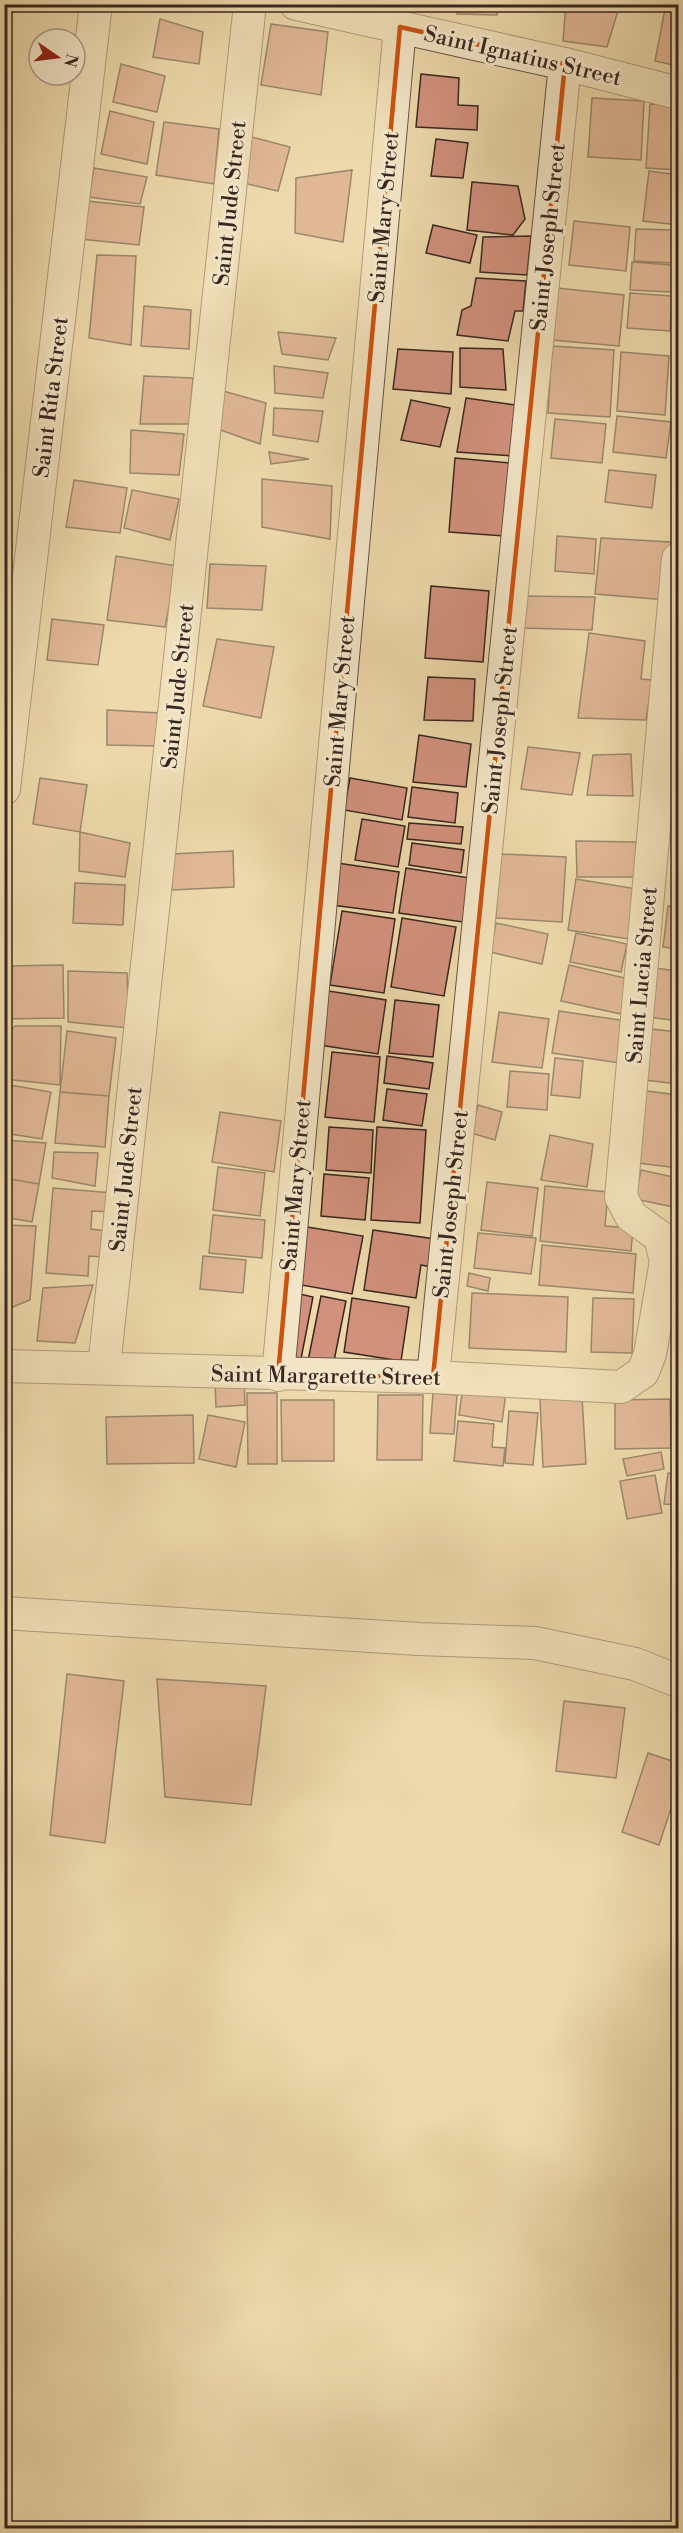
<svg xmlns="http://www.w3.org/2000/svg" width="683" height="2533" viewBox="0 0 683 2533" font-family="'Libre Bodoni',serif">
	<rect width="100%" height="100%" fill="#edd9ab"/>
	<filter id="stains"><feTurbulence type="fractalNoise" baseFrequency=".00333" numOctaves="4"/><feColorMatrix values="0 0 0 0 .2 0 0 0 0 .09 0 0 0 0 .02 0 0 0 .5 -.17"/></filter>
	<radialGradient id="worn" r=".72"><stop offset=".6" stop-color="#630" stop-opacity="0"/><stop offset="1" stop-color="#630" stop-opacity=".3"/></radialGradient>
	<path fill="#d2917d" stroke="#382720" stroke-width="1.5" d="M459,4H498L497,15L457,14Z
		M566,4H620L607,47L563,41Z
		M666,4L678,9V66L655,61Z
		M160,19L203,32L199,64L153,57Z
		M271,24L328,32L321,95L261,85Z
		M121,64L165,76L157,112L113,102Z
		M421,74L459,78L458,105L478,106L477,130L416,127Z
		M592,98L644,101L641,160L588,157Z
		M650,104L673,105V119H678V170L646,168Z
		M110,111L154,122L147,164L101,154Z
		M164,122L219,129L214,184L156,175Z
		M248,136L290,147L278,191L243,183Z
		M436,139L468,143L463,178L431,176Z
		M94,168L147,177L140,204L89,197Z
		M352,170L343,242L295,233L296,178Z
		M649,171L678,175V225L643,221Z
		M472,182L518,186L525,219L513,235L467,230Z
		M87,201L144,207L139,245L80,239Z
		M574,221L630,227L626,271L569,265Z
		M433,225L477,235L470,263L426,253Z
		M636,229L675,230L673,263L634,261Z
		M531,236L527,275L480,272L483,237Z
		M97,255L136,256L131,345L89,338Z
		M632,262L672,265L671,292L630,290Z
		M476,278L526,281L523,311H515L508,341L457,335L462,310L471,306Z
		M557,288L624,295L619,346L552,340Z
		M630,293L672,296L670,331L627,328Z
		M144,306L191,310L189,349L141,346Z
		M278,332L336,338L328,360L282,354Z
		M552,346L614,350L610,417L548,413Z
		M460,348L503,349L506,390L460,387Z
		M398,349L453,352L451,394L393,389Z
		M621,352L669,356L665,415L617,411Z
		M274,366L328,373L323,398L275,393Z
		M144,376L193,378L189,424H140Z
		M209,387L266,403L260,444L212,427Z
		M466,398L522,406L513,456L457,452Z
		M411,400L450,408L440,447L401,440Z
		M274,408L323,411L318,442L273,435Z
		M617,416L671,422L666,458L613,452Z
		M555,419L606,424L602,463L551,458Z
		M131,430L184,434L179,475L130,473Z
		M269,452L309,459L271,464Z
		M455,458L510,463L504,536L449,532Z
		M609,470L656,475L652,508L605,502Z
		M262,479L332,486L330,539L262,527Z
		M74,480L127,488L120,533L66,527Z
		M132,490L179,499L170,540L124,528Z
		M557,536L596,539L594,574L555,571Z
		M601,538L671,542L667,600L595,594Z
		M116,556L177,566L165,627L107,620Z
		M210,564L266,566L262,610L207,608Z
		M431,586L489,591L483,662L425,658Z
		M523,596L595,597L592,630L523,628Z
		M52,619L104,625L98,665L47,660Z
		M589,633L645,641L641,679L652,680L646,720L578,718Z
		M217,639L274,647L261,718L203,706Z
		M428,677L475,679L473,721L424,720Z
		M107,710L160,713L158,746L107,745Z
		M419,735L471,744L466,787L413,782Z
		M528,747L580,753L572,795L521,789Z
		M631,754L633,796L587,795L593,755Z
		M40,778L87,785L80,832L33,824Z
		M350,778L407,788L402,820L344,810Z
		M412,787L458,793L455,823L408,817Z
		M677,802H678V848L672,847Z
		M362,819L405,826L398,867L355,860Z
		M409,823L463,827L461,844L407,839Z
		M80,832L130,843L125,877L79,871Z
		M576,841L636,842L637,877H577Z
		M412,843L464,850L461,873L409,865Z
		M233,851L234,887L172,890L171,854Z
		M500,854L566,857L562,922L496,918Z
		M337,863L399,872L393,913L332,905Z
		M406,868L470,878L463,922L399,913Z
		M576,879L637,889L629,939L568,930Z
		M75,883L125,885L123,925L73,923Z
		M668,906L678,907V949L663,947Z
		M342,911L395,919L384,993L330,985Z
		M402,918L456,927L444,996L391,987Z
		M496,923L548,934L542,964L490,952Z
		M576,933L627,944L621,972L570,962Z
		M63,965L64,1018L4,1019V966Z
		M569,965L629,979L621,1014L561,1001Z
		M654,968L678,971V1021L649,1017Z
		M68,971L127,973L129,1028L68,1022Z
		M322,990L386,1000L378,1054L313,1044Z
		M395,1000L439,1005L433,1057L389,1053Z
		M559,1011L626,1021L620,1063L552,1053Z
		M499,1012L549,1019L542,1068L492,1062Z
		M15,1026H61L60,1085L4,1079V1036Z
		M642,1028L678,1032V1084L636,1079Z
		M67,1031L116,1038L109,1096L60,1092Z
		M332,1052L380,1057L374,1122L325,1117Z
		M387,1056L433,1063L429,1089L384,1083Z
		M555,1058L583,1061L580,1098L551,1095Z
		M510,1071L549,1074L547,1110L507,1107Z
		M4,1084L51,1092L42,1139L4,1133Z
		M387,1089L427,1094L422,1126L383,1120Z
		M639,1090L678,1095V1168L630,1162Z
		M60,1092L109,1096L105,1147L55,1143Z
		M478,1105L502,1112L495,1140L471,1133Z
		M220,1112L281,1121L274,1172L212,1162Z
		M329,1127L373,1130L371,1173L326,1170Z
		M377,1127L426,1130L420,1223L371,1220Z
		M550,1135L593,1144L587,1187L541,1180Z
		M4,1140L46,1143L39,1184L4,1178Z
		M54,1152L98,1153L95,1186L52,1178Z
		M218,1167L265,1173L260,1216L213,1210Z
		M641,1170L678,1178V1208L635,1199Z
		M324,1174L369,1178L365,1220L321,1216Z
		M4,1178L39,1184L32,1222L4,1217Z
		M487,1182L538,1188L532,1236L481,1230Z
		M545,1186L608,1192L605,1226L633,1228L631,1251L540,1241Z
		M53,1188L113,1193L111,1212L92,1211L91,1229L106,1231L104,1257L89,1256L88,1276L46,1273Z
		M213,1215L265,1220L262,1258L209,1253Z
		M4,1225L36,1226L30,1300L8,1309H4Z
		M301,1226L363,1236L352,1294L290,1283Z
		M373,1230L435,1239L431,1267L421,1265L416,1298L364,1290Z
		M478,1233L536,1238L531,1274L474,1268Z
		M542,1245L636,1254L633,1293L539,1285Z
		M203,1256L246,1260L243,1293L200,1289Z
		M469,1273L490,1278L488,1291L467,1286Z
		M93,1285L75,1343L37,1341L43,1288Z
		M291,1292L313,1297L301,1359L284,1357Z
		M472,1293L568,1297L566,1352L469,1348Z
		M321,1296L346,1301L333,1366L308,1361Z
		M352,1298L409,1307L401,1361L344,1352Z
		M593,1298L634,1299L632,1353L591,1352Z
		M678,1360V1392L674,1391Z
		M244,1382L245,1405L216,1407L215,1383Z
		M463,1387L506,1393L502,1422L459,1415Z
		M247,1393H277V1464H248Z
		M433,1393L457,1395L454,1434L430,1433Z
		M378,1395H423L422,1460H377Z
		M582,1396L586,1464L543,1467L540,1399Z
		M670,1399L671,1448L615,1449V1400Z
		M281,1400H334V1461H282Z
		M509,1411L538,1413L533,1465L505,1463Z
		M193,1415L194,1463L107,1464L106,1417Z
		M208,1415L245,1422L236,1467L199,1459Z
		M678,1417V1467H673Z
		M458,1421L494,1424L492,1447L505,1448L503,1466L454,1461Z
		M661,1452L664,1469L627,1476L623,1459Z
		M668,1473L678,1474V1505L664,1504Z
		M655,1475L662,1513L627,1519L620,1481Z
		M67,1674L124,1681L105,1843L50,1835Z
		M157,1679L266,1686L251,1805L165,1797Z
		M564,1701L625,1708L616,1778L556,1771Z
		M648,1753L678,1763V1787L659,1845L622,1832Z"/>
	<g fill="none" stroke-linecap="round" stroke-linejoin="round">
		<g stroke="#655443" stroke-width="34">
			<path id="street" d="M296,4L565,64L678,93
				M4,789L96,4
				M4,1366L433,1377L621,1387L643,1372L650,1354L666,1261L660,1237L631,1216L621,1197L678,559
				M104,1367L250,4
				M278,1375L400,27
				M433,1377L565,64
				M4,1613L419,1639L535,1643L635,1664L678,1681"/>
		</g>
		<use href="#street" stroke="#f3e6c8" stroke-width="32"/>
	</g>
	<path d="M0 0H683V2533H0ZM400,27L565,64L433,1377L278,1375Z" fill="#edd9ab" fill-opacity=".55" fill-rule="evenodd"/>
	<path fill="none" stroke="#ce520f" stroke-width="4.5" stroke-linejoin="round" d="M400,27L565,64L433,1377L278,1375Z"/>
	<g text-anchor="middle" stroke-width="6" stroke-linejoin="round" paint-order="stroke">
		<g font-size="22" fill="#382720" stroke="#f3e6c8">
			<text transform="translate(523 55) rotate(13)" y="8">Saint Ignatius Street</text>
			<text transform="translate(229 203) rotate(-84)" y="8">Saint Jude Street</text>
			<text transform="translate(383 217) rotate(-85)" y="8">Saint Mary Street</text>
			<text transform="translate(547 237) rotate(-84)" y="8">Saint Joseph Street</text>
			<text transform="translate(50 397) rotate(-83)" y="8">Saint Rita Street</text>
			<text transform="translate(177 686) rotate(-84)" y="8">Saint Jude Street</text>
			<text transform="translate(339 701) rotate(-85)" y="8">Saint Mary Street</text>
			<text transform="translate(499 720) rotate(-84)" y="8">Saint Joseph Street</text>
			<text transform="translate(641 975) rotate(-85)" y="8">Saint Lucia Street</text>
			<text transform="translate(125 1169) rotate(-84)" y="8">Saint Jude Street</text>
			<text transform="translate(295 1185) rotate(-85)" y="8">Saint Mary Street</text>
			<text transform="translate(450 1204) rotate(-84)" y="8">Saint Joseph Street</text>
			<text transform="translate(326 1375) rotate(1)" y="8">Saint Margarette Street</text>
		</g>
	</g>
	<rect width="683" height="2533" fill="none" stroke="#edd9ab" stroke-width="24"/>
	<rect x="6" y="6" width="671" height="2521" fill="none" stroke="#382720" stroke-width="3"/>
	<rect x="12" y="12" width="659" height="2509" fill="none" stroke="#382720" stroke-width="1.5"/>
	<g transform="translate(57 57) rotate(104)"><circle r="28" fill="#f3e6c8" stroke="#a89a85" stroke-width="1.5"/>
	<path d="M0-4.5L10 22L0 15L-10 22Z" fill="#8f2418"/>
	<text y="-9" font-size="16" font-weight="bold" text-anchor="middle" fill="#382720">N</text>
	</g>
	<rect width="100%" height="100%" filter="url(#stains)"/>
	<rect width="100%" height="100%" fill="url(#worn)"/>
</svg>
